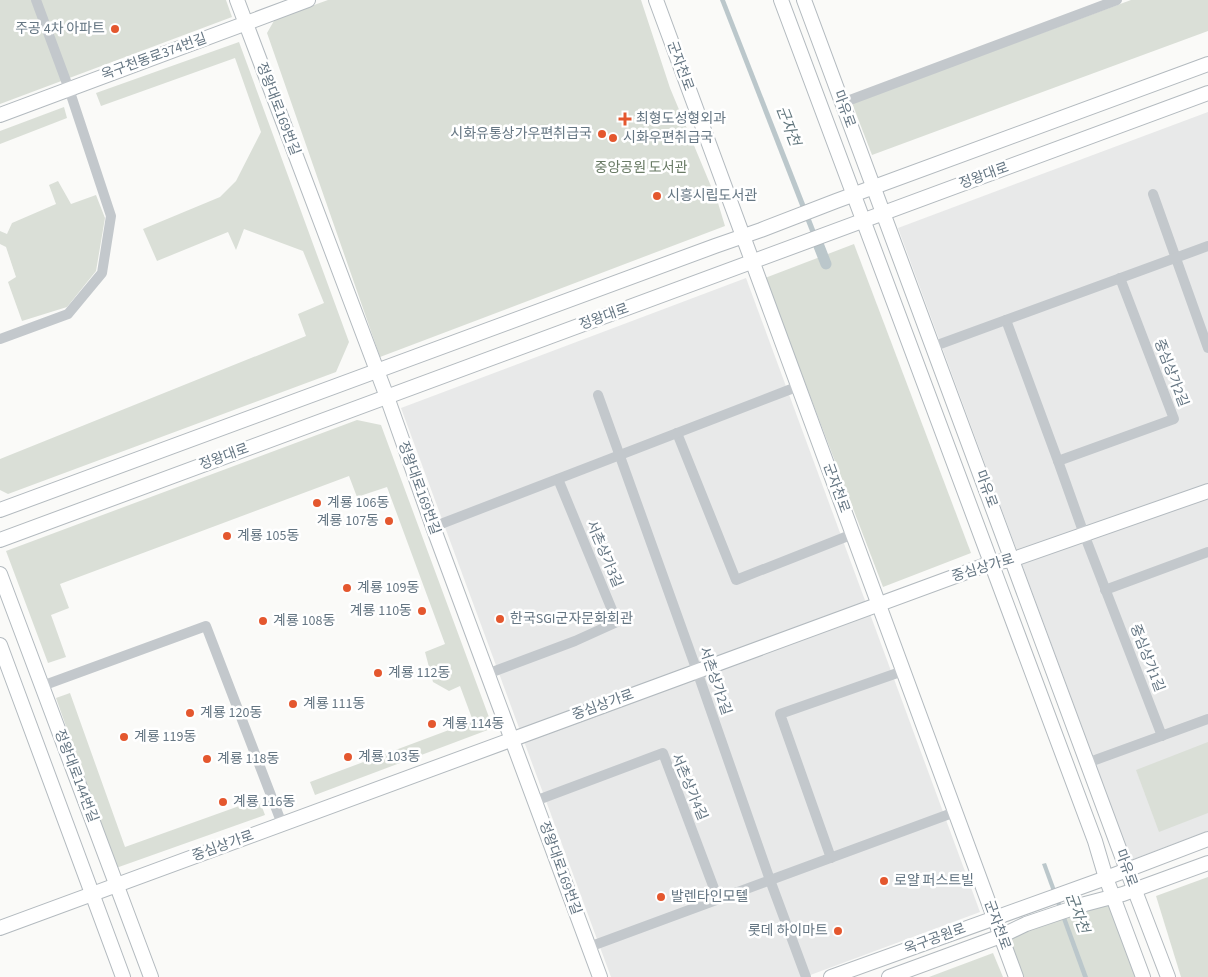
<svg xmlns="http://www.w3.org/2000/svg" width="1208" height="977" viewBox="0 0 1208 977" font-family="'Source Sans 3','Noto Sans KR',sans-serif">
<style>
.built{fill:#e8e9e9}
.green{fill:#dadfd7}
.water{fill:#bbc7cb}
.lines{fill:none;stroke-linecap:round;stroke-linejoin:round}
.canal{stroke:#bbc7cb;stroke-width:11}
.secondary-casing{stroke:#b3babf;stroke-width:16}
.street{stroke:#c3c8cc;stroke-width:10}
.secondary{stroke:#fff;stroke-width:14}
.poi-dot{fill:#e4572e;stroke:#fff;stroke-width:2}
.labels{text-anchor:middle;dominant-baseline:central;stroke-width:5;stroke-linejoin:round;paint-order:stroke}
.poi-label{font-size:14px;fill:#657683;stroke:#fff;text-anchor:start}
.street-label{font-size:14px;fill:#657683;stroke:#fff}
.park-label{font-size:14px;fill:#687a64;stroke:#fff}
.water-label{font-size:15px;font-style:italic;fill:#60757c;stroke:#fff}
</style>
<rect width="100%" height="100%" fill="#fafaf8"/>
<g class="built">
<path d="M1208 112V831L1131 860 898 228Z"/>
<path d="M746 278 980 912 805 977H611L401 408Z"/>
</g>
<g class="green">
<path d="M0 0H226L232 17 0 104Z"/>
<path d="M328 0H641L670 88 718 203 725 226 380 357 267 33 275 19Z"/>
<path d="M1131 0H1208V31L872 155 852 103Z"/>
<path d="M239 42 349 342 336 372 8 494 0 490V459L306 336 298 314 324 303 303 251 244 229 236 250 228 232 157 261 143 229 220 197 236 181 261 132 235 58 101 106 96 93Z"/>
<path d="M64 107 67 118 0 144V131Z"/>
<path d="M58 181 71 204 96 195 105 218 96 271 67 307 22 321 8 282 16 277 6 247 0 244V231L7 234 12 223 56 204 49 185Z"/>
<path d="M854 244 971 553 883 587 765 278Z"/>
<path d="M357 420 381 425 493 728 315 795 310 782 473 721 460 686 449 691 433 682 425 652 445 644 387 487 357 497 349 476 60 584 69 608 51 615 66 657 48 663 6 551Z"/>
<path d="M70 693 125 847 259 799 265 815 116 868 56 698Z"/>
<path d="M1208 742V813L1159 832 1136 770Z"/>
<path d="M1208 877V977H1181L1156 896Z"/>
<path d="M1114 897 1143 977H1016L1001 936Z"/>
<path d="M993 953 1003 977H929Z"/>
</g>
<g class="water">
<path d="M720 0H725L825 255 820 257Z"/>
<path d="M1046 863 1088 977H1083L1042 864Z"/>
</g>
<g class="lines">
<path class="canal" d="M817 241 826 264"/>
<defs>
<g id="secondary">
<path d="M237 0 387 397 433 527 600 977"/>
<path d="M656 0 1016 977"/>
<path d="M781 0 1095 841 1106 878 1143 977"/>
<path d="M804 0 1127 870 1168 977"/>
<path d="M0 115 308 0"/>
<path d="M0 510 715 246 761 230 836 201 1208 64"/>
<path d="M0 540 1208 93"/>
<path d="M0 574 151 977"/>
<path d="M0 645 123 977"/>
<path d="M0 928 991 563 1011 560 1208 491"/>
<path d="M831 977 1106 878 1208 839"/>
<path d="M889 977 1001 936 1026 924 1085 904 1123 894 1208 863"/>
</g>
</defs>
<use href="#secondary" class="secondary-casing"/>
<g class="street">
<path d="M842 103 1117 0"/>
<path d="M1153 194 1208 348"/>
<path d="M1006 320 1058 461 1084 534 1162 736"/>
<path d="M0 339 68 314 102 273 111 216 69 89 36 0"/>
<path d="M932 347 1208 246"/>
<path d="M598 395 697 671 770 880 806 977"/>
<path d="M677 433 736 580 853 534"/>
<path d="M1058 461 1174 419 1120 278"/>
<path d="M433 527 799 386"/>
<path d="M1105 590 1208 552"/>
<path d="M487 674 575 641 617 622 558 479"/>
<path d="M42 686 206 626 282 824"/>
<path d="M1087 763 1208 719"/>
<path d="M535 801 663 753 718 899"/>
<path d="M831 858 780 714 903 671"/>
<path d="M589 947 955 812"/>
</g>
<use href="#secondary" class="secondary"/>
</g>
<g class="poi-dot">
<circle cx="115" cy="29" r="5"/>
<path d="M622.5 111.5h5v5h5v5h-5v5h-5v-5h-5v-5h5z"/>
<circle cx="602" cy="134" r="5"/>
<circle cx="613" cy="138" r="5"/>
<circle cx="657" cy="196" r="5"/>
<circle cx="317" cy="503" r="5"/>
<circle cx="389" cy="521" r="5"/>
<circle cx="227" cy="536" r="5"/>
<circle cx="347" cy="588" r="5"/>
<circle cx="422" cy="611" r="5"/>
<circle cx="500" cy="619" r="5"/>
<circle cx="263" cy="621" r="5"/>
<circle cx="378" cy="673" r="5"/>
<circle cx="293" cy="704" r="5"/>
<circle cx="190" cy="713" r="5"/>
<circle cx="432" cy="724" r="5"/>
<circle cx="124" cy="737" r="5"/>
<circle cx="348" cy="757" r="5"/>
<circle cx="207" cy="759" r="5"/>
<circle cx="223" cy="802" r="5"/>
<circle cx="884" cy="881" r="5"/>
<circle cx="661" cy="897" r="5"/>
<circle cx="838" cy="931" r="5"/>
</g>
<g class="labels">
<g class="poi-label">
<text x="105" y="29" text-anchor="end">주공 4차 아파트</text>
<text x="636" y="119">최형도성형외과</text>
<text x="592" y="134" text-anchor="end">시화유통상가우편취급국</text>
<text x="623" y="138">시화우편취급국</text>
<text x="667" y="196">시흥시립도서관</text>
<text x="327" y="503">계룡 106동</text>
<text x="379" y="521" text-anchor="end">계룡 107동</text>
<text x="237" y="536">계룡 105동</text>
<text x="357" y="588">계룡 109동</text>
<text x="412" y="611" text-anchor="end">계룡 110동</text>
<text x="510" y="619">한국SGI군자문화회관</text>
<text x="273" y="621">계룡 108동</text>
<text x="388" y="673">계룡 112동</text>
<text x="303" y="704">계룡 111동</text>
<text x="200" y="713">계룡 120동</text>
<text x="442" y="724">계룡 114동</text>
<text x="134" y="737">계룡 119동</text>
<text x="358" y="757">계룡 103동</text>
<text x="217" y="759">계룡 118동</text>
<text x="233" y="802">계룡 116동</text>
<text x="894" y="881">로얄 퍼스트빌</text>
<text x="671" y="897">발렌타인모텔</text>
<text x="828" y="931" text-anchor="end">롯데 하이마트</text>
</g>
<g class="street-label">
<text transform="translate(154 57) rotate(-20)">옥구천동로374번길</text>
<text transform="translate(680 66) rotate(70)">군자천로</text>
<text transform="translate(278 109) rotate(69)">정왕대로169번길</text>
<text transform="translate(844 109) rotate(70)">마유로</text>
<text transform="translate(984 176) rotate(-20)">정왕대로</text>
<text transform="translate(604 317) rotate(-20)">정왕대로</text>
<text transform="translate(1171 373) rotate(69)">중심상가2길</text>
<text transform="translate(224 457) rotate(-20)">정왕대로</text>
<text transform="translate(419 488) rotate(70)">정왕대로169번길</text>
<text transform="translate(836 488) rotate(70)">군자천로</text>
<text transform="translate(986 489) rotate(70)">마유로</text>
<text transform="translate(604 554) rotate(67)">서촌상가3길</text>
<text transform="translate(983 568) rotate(-17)">중심상가로</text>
<text transform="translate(1147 658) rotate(69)">중심상가1길</text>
<text transform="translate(715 681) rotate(71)">서촌상가2길</text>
<text transform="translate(603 705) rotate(-20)">중심상가로</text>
<text transform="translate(76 776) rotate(69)">정왕대로144번길</text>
<text transform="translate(689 787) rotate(67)">서촌상가4길</text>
<text transform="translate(223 846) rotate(-20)">중심상가로</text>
<text transform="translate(560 868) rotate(70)">정왕대로169번길</text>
<text transform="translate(1126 868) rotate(70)">마유로</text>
<text transform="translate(997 925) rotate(70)">군자천로</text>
<text transform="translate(935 939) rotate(-20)">옥구공원로</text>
</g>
<g class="park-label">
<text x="641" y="168">중앙공원 도서관</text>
</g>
<g class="water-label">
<text transform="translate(788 126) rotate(69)">군자천</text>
<text transform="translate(1077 913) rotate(70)">군자천</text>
</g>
</g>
</svg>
